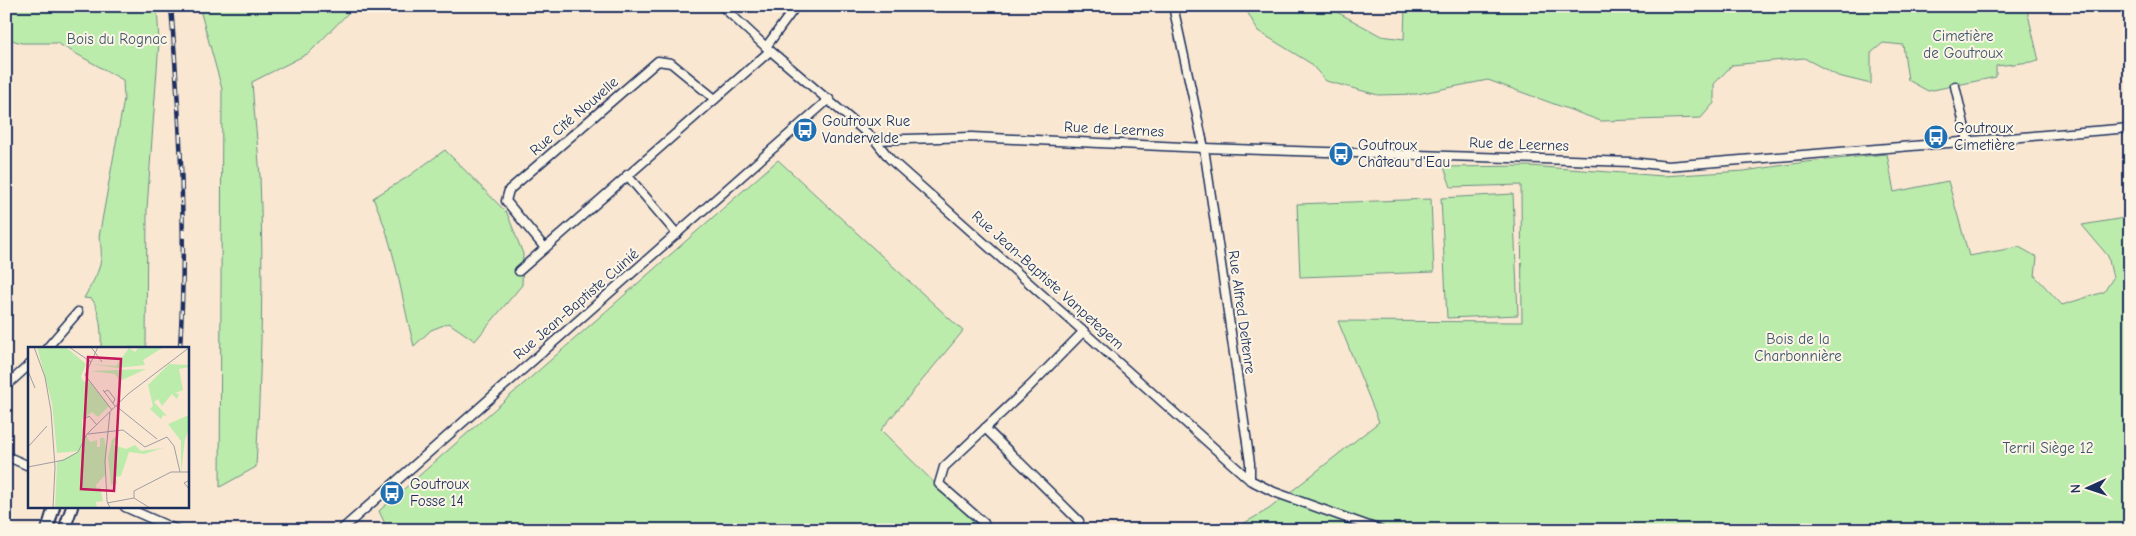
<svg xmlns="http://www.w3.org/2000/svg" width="2136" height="536" viewBox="0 0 2136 536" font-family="'Comic Neue',sans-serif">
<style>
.green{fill:#bcecab;stroke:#6c8e84}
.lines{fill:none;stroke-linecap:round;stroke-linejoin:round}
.minor-casing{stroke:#1b2f5e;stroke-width:11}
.secondary-casing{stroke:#1b2f5e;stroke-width:14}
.minor{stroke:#fcf5e5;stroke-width:8}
.secondary{stroke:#fcf5e5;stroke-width:10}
.rail-casing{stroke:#1b2f5e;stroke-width:4.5}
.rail{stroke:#fcf5e5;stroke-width:2.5;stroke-dasharray:8;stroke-linecap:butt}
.labels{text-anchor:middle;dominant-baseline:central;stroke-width:4;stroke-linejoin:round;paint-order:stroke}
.park-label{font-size:15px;fill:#3b556d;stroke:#fcf5e5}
.street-label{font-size:15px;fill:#1b2f5e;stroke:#fcf5e5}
.poi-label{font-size:15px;fill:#1b2f5e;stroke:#fcf5e5;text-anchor:start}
.inset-road{fill:none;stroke:#a09da3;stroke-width:1}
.view{fill:#c2185b;fill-opacity:0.15;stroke:#c2185b;stroke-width:2.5}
.inset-edge{fill:none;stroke:#1b2f5e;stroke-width:2.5}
</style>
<rect width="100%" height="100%" fill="#f9e7d1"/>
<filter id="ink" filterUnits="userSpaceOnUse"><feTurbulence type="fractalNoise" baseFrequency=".02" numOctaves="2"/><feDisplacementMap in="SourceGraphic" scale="10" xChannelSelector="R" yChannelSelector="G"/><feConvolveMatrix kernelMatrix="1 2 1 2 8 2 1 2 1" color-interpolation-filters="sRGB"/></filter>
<g filter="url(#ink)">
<g class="green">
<path d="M6 6H157L159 42 147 208 146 348H101C102 334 100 310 92 299L84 298C96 276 106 263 99 237L124 99 123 80 57 43H21L6 38Z"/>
<path d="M199 6H355L309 53 252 82C254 114 258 145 260 177 264 274 261 370 256 467L220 487 222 89Z"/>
<path d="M1244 6H1326L1381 36 1404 39 1405 6H2026L2039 61 1996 66V77L1928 91 1908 80 1903 45 1883 43 1871 53V84L1838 76 1804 58 1732 65 1714 84V103L1701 118 1601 121 1488 80 1417 94 1378 95 1326 81 1310 63 1258 31Z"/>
<path d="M445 150 507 213 523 254 522 285 475 341 449 323 431 330 414 346C401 297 395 244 373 198L406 178Z"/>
<path d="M1887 154 1894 192 1948 181 1969 256 2019 247 2037 257 2035 276 2062 305 2104 292 2113 278 2108 256 2082 225 2130 217V530H1232L1269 509 1379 422 1338 321 1522 322 1521 185 1451 187 1444 167 1529 166 1663 176 1744 171 1806 162Z"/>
<path d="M778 160 963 331 881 430 982 530H388L379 511Z"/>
<path d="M1513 194 1518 315 1447 318 1441 198Z"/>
<path d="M1431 199 1434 272 1300 277 1297 204Z"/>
</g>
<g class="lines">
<defs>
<g id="minor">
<path d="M722 6 766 47 875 140 890 159 1250 480 1274 492 1380 530"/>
<path d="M1173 6 1204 148 1250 463V480"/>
<path d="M766 47 796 6"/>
<path d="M1955 86 1968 141"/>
<path d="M875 140 971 137 1204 148 1631 162 1668 166 2130 128"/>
<path d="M627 175 677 234"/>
<path d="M545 248 506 201 509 190 658 61 671 63 715 99"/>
<path d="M519 271 770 51"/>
<path d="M47 348 78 312"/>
<path d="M6 386 29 365"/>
<path d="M985 428 1079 521"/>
<path d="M6 456 29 466"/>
<path d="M125 507 177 530"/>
<path d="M984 523 939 484 944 467 1030 386 1084 331"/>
<path d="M341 530 829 99"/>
</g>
<g id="secondary">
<path d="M47 530 54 507"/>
<path d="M64 530 72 507"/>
</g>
</defs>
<use href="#minor" class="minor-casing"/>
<use href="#secondary" class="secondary-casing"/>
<use href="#minor" class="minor"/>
<use href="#secondary" class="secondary"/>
<defs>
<path id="rail" d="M171 6C180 120 187 235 180 348"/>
</defs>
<use href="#rail" class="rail-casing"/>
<use href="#rail" class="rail"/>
</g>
</g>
<defs>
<symbol id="bus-disc" viewBox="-11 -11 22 22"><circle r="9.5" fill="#1f6fb2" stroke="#fcf5e5"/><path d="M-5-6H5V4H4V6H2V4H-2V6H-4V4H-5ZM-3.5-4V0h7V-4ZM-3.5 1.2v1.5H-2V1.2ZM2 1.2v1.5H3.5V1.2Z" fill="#fff"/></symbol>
</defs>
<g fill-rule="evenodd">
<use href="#bus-disc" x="791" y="116" width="28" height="28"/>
<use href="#bus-disc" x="1922" y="123" width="28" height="28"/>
<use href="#bus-disc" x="1327" y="140" width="28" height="28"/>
<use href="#bus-disc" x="378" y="479" width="28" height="28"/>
</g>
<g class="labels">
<g class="park-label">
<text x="1963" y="36">Cimetière<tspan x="1963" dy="17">de Goutroux</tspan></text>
<text x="117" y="39">Bois du Rognac</text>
<text x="1798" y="339">Bois de la<tspan x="1798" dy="17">Charbonnière</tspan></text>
<text x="2048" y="448">Terril Siège 12</text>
</g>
<g class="street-label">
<text transform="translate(574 116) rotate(-41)">Rue Cité Nouvelle</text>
<text transform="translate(1114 129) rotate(3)">Rue de Leernes</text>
<text transform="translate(1519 144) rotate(2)">Rue de Leernes</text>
<text transform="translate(1048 280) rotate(42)">Rue Jean-Baptiste Vanpetegem</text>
<text transform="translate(576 304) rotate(-41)">Rue Jean-Baptiste Cuinié</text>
<text transform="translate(1242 312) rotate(82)">Rue Alfred Deltenre</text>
</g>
<g class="poi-label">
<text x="822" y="121">Goutroux Rue<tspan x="822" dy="17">Vandervelde</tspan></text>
<text x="1954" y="128">Goutroux<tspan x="1954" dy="17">Cimetière</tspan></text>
<text x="1358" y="145">Goutroux<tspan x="1358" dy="17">Château d'Eau</tspan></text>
<text x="410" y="484">Goutroux<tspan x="410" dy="17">Fosse 14</tspan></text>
</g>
</g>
<g transform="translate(28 347)">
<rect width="161" height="161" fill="#f9e7d1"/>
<path d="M9 0H38L58 17 53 30 56 35 60 33 81 59 70 70 64 65 54 73 55 83 62 95 69 93V100H72V91H76L78 101 77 128 68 138 69 142 72 140 75 154 68 155 69 161H27L29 115 51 104 29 106 24 56ZM111 0H136L115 13 117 18 90 21 63 17 88 19 101 1 107 5ZM141 17 161 18V20L151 22 155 43 147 46 151 47 149 52 144 47 134 59 130 52 126 55 139 69 135 68 133 72 122 62 125 59 120 38ZM118 22 92 34 87 27 62 24ZM161 68V82L157 92 153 125V94L140 77ZM89 88 86 98 98 102 107 98 113 104 135 101 116 107 101 105 93 129 88 130 89 137 83 138 80 110 84 93Z" fill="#bcecab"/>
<path class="inset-road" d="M6 0 17 30 23 64 27 120 25 161M41 0 63 15M63 0 74 15M70 0 57 28 84 63M0 24 7 41M75 43 87 59M76 45 80 43 87 52 85 56M88 59 129 92M82 65 77 114 79 154 82 161M58 71 61 69 69 78M60 87 95 83 117 100 139 90 146 99 152 125M0 100 19 79M0 120 36 113 50 105 59 87 100 47 162 0M162 133 156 136 162 143M106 151V144L143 125H162M106 151 122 161M79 156 106 151"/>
<path class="view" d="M60 10 93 12 86 144 53 142Z"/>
<rect width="161" height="161" class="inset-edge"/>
</g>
<rect width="2136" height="536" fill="none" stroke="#fcf5e5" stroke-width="25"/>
<rect x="12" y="12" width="2111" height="511" fill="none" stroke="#1b2f5e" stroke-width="2" filter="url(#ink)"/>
<g transform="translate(2088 488) rotate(267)" stroke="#fcf5e5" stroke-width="4" paint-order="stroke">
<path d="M0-4L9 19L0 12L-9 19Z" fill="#1b2f5e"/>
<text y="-8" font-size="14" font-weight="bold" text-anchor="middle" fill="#1b2f5e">N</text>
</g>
</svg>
